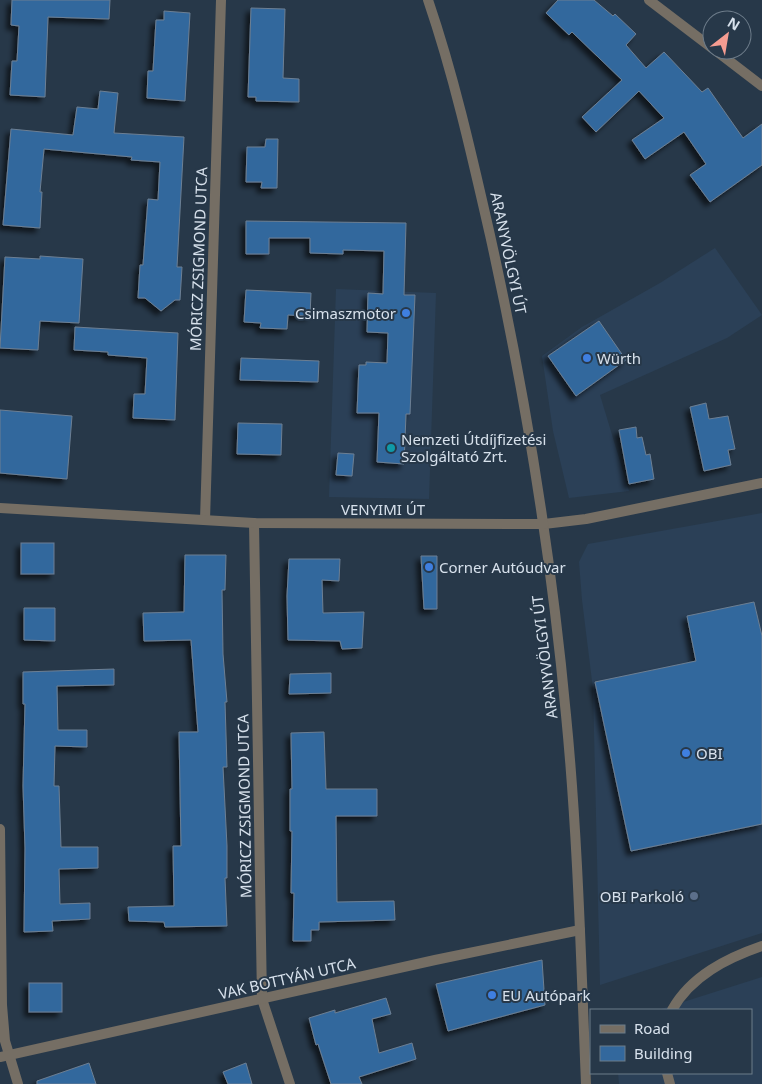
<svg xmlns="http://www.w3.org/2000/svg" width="762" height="1084" viewBox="0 0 762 1084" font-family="'Noto Sans',sans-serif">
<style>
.built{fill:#2b4057}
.building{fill:#33689d;stroke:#6c7f93;filter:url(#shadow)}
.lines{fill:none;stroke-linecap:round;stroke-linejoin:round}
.minor{stroke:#756e64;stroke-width:10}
.tertiary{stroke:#756e64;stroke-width:10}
.shop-dot{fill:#3f7fe0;stroke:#273849;stroke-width:2}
.culture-dot{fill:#0f9aa8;stroke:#273849;stroke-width:2}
.service-dot{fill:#5c6f8a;stroke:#273849;stroke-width:2}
.labels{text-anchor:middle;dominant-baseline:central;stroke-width:4;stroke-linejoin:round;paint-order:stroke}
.street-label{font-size:15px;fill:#d7e1ec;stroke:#273849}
.poi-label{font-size:15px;fill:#d7e1ec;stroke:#273849;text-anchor:start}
</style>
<defs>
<filter id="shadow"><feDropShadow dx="-4.5" dy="4.5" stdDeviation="2.5" flood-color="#0009"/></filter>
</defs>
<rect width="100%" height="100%" fill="#273849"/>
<g class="built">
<path d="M715 248 762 315 727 338 600 395 629 491 569 498 553 431 542 356 582 327 660 283Z"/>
<path d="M336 289 436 293 429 499 329 497Z"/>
<path d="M762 513V933L600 985 593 689 582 600 579 562 588 544Z"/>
<path d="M762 977V1084H619L618 1073H751V1010H658Z"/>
</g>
<g class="building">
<path d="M12 0H110L109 19 48 17 45 97 10 95 12 61H17L19 26 11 25Z"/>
<path d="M558 0H594L613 16 615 14 636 34 626 45 646 68 664 52 702 92 708 88 743 138 762 124V165L710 202 690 175 706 164 684 132 645 159 632 140 664 118 639 91 596 132 582 117 622 80 572 32 569 35 546 13Z"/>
<path d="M251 8 285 9 283 78 299 79V102L256 101V97H248Z"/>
<path d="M164 11 190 13 185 101 147 98 148 71H153L156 20H164Z"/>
<path d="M100 91 118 93 114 133 184 137 177 267H182L180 300H175L161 311 145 298H138L140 265H143L148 199 158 200 160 162 131 160 132 157 44 149 40 192H42L40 228 3 225 11 129 73 135 77 107 98 109Z"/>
<path d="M266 139H278L277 188H261L262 182H246L247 147H265Z"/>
<path d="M246 221 406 223 404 295H415L410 414H406L404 464 377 462 379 413H357L359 365H366V362L387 363 388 333 367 332 368 293 383 294 384 251 343 250V254L310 253V238H269V254H246Z"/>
<path d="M40 256 83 259 79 323 40 321 38 350 0 348 5 257 40 259Z"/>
<path d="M246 290 311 293 310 316 288 315 287 329 260 328 261 323 244 322Z"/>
<path d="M599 321 626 360 576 396 548 356Z"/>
<path d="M75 327 178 333 175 420 133 418 134 394H145L147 358 108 355V352L74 350Z"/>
<path d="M241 358 319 361 318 382 240 380Z"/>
<path d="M706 403 709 419 728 416 735 449 728 450 731 465 704 471 690 407Z"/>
<path d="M0 410 72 416 67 479 0 473Z"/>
<path d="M238 423 282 424 281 455 237 454Z"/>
<path d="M636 427 637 438 642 437 646 455 650 454 654 479 629 484 619 430Z"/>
<path d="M338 453 354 454 352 476 336 475Z"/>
<rect x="21" y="543" width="33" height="31"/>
<path d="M185 555H226L225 590H222L223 654 227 702H225L227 767H223L227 846V878H225L227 926 165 927 164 922 129 921 128 907 174 906 173 846H181L179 732H198L191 640 144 641 143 613 184 612Z"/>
<path d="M421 556H437V609H424Z"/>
<path d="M289 559H340L339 581 322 580 323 613 364 612 362 648 342 649 340 641 288 640 287 596Z"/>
<path d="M754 602 762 636V824L631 851 595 682 696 661 687 616Z"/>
<path d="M24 608H55V641L24 640Z"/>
<path d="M114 669V685L57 686 58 730H87V747L55 746 54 786H59L61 847H98V868L59 869 60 904 90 903V919L52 921 53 931 24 932 25 848 23 786 25 704H23V672Z"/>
<path d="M331 673V693L289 694 290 674Z"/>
<path d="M324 732 326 789H377V816H336L337 902 394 901 395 920 319 922V930H311V941H293L294 893H291L292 831H290V789H292L291 733Z"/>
<path d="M542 960 545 1005 448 1031 436 984Z"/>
<rect x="29" y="983" width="33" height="29"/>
<path d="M386 998 391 1014 372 1019 379 1053 412 1043 416 1059 359 1077 362 1084H331L318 1044 316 1045 309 1018 335 1010V1013Z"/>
<path d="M89 1063 96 1084H37V1081Z"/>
<path d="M246 1063 252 1084H228L223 1072Z"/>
</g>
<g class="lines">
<g class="minor">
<path d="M649 0 712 48"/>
<path d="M715 50 762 86"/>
<path d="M205 520 221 0"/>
<path d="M254 523 262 999 290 1084"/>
<path d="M544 524 586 519 762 483"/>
<path d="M0 829 2 1005 5 1041 18 1084"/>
<path d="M672 1010C691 976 727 958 762 946"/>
<path d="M0 1057 435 960 580 930"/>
<path d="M667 1073 670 1084"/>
</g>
<g class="tertiary">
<path d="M428 0C454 76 472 156 490 235 525 393 551 553 566 715 578 837 581 961 586 1084"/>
<path d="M0 508 254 523 544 524"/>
</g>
</g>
<g class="shop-dot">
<circle cx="406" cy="313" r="5"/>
<circle cx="587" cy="358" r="5"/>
<circle cx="429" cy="567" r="5"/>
<circle cx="686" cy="753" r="5"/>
<circle cx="492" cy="995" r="5"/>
</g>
<circle class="culture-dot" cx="391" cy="448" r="5"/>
<circle class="service-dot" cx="694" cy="896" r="5"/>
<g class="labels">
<g class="street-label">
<text transform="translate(509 253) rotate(78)">ARANYVÖLGYI ÚT</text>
<text transform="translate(198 259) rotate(-88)">MÓRICZ ZSIGMOND UTCA</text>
<text x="383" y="509">VENYIMI ÚT</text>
<text transform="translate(544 657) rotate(-97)">ARANYVÖLGYI ÚT</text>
<text transform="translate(244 806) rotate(-91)">MÓRICZ ZSIGMOND UTCA</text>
<text transform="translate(287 978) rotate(-13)">VAK BOTTYÁN UTCA</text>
</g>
<g class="poi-label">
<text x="396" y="313" text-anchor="end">Csimaszmotor</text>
<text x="597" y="358">Würth</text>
<text x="401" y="439">Nemzeti Útdíjfizetési<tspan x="401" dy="17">Szolgáltató Zrt.</tspan></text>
<text x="439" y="567">Corner Autóudvar</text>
<text x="696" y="753">OBI</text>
<text x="684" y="896" text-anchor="end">OBI Parkoló</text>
<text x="502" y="995">EU Autópark</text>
</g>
</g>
<rect x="590" y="1009" width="162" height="65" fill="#273849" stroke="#6d7c8a"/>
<rect x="600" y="1025" width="25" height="8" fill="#756e64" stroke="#6d7c8a"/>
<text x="634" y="1034" font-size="15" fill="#d7e1ec">Road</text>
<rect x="600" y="1046" width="25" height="15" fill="#33689d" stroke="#6d7c8a"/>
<text x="634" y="1059" font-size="15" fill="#d7e1ec">Building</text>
<g transform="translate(727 35) rotate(31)"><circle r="24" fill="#273849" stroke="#6d7c8a"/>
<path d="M0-4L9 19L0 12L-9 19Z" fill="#f59c91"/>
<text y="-8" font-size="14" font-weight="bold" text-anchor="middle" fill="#d7e1ec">N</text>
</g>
</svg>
